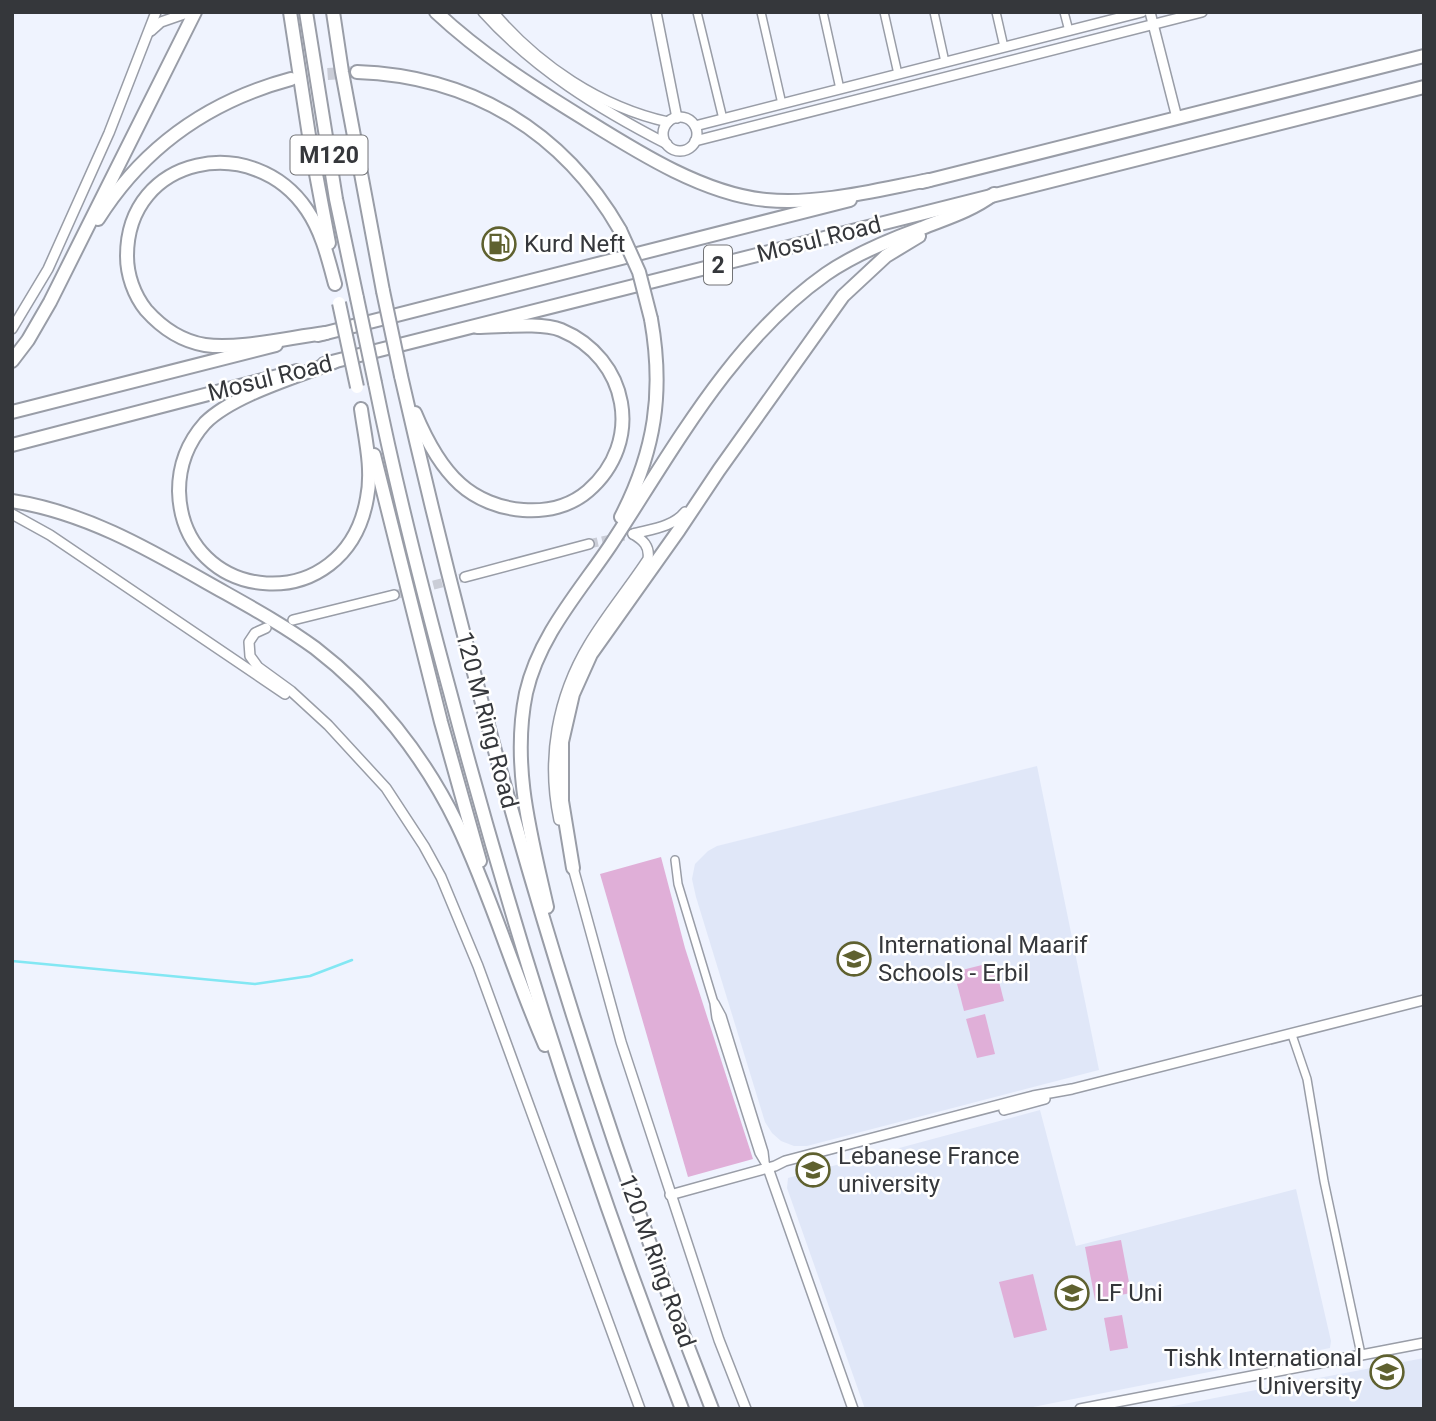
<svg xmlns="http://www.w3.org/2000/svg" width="1436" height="1421" viewBox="0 0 1436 1421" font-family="Roboto,sans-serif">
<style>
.built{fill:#e0e7f8}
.green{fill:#e0afd8}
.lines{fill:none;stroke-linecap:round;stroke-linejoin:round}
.stream{stroke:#82e7f3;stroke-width:2.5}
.tertiary-tunnel{stroke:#cacdd7;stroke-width:9;stroke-dasharray:9 4.5;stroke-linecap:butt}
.motorway-tunnel{stroke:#cacdd7;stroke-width:12;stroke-dasharray:12 6;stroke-linecap:butt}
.minor-casing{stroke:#999da7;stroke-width:10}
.tertiary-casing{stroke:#999da7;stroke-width:12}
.trunk-casing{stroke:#999da7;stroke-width:16}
.motorway-casing{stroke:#999da7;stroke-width:16}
.minor{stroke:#fff;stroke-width:7}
.tertiary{stroke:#fff;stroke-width:9}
.trunk{stroke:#fff;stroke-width:12}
.motorway{stroke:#fff;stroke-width:12}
.motorway-bridge-casing{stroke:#999da7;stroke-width:16;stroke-linecap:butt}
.motorway-bridge{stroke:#fff;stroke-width:12}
.labels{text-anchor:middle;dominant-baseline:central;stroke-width:5;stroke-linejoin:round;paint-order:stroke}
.shield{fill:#fff;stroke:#727376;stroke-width:2}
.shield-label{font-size:23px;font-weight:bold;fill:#35373b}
.street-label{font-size:24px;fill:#35373b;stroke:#fff}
.poi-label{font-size:24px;fill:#35373b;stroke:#fff;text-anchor:start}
</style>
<rect width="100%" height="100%" fill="#eff3fe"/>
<g class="built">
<path d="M1037 766 1099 1070 807 1146H794L781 1141 772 1133 765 1122 696 897 692 879 695 864 708 851 717 846Z"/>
<path d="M1040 1110 1076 1246 1296 1189 1331 1341 1330 1348 1023 1409H865L787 1188 788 1178Z"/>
<path d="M1424 1358V1409H1158L1261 1389Z"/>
</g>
<g class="green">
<path d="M661 857 685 948 753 1159 688 1177 600 874Z"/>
<path d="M994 962 1004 1001 964 1011 954 972Z"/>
<path d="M985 1014 995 1054 977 1058 966 1019Z"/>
<path d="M1121 1240 1131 1293 1095 1300 1085 1247Z"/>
<path d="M1033 1274 1047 1330 1014 1338 999 1282Z"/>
<path d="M1122 1315 1128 1348 1110 1351 1104 1318Z"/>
</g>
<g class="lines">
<path class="stream" d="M12 961 255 984 310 976 352 960"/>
<g class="tertiary-tunnel">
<path d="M589 544 633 534"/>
<path d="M394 595 465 577"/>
</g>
<path class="motorway-tunnel" d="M292 79 312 75 357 72"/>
<defs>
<g id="minor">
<path d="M697 12 723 119"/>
<path d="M761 12 782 104"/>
<path d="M823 12 840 89"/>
<path d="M884 12 898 74"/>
<path d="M934 12 945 62"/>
<path d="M996 12 1004 47"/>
<path d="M1064 12 1069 31"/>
<path d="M675 860 678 884 714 1003 716 1018 759 1153 768 1168"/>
<path d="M715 1003 722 1016 764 1152 765 1161"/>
<path d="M1292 1035 1307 1079 1324 1181 1361 1354"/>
</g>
<g id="tertiary">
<path d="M483 12C534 69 599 109 667 144"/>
<path d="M493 12C538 65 600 107 668 122"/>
<path d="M656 12 677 118"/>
<path d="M1150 12 1177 118"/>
<path d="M151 31 161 22 184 14"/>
<circle cx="680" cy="134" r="17"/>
<path d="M695 126 1142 12"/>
<path d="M695 141 1202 12"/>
<path d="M12 329 48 269 109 133 156 12"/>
<path d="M12 514 50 535 285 694"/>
<path d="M633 534C652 529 673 527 685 512"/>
<path d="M465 577 589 544"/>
<path d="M293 620 394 595"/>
<path d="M266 628 255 633 249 642 250 656 258 667 291 691 328 725 386 788 424 846 441 877 478 966 640 1409"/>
<path d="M559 820C546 759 557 697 589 644 607 614 629 588 648 559 650 546 643 540 633 534"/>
<path d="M572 864 621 1042 719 1340 746 1409"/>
<path d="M1004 1110 1045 1099"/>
<path d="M768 1168 853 1409"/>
<path d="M670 1195 775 1166 785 1161 1033 1096 1072 1089 1424 1000"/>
<path d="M1080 1409 1424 1343"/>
</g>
<g id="trunk">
<path d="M922 182 1424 56"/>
<path d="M318 335 850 200"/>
<path d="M324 364 1424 87"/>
<path d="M12 412 276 345"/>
<path d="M12 445 297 371"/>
</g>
<g id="motorway">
<path d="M290 12 310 142 329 243"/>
<path d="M306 12 336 199 357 298"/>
<path d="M333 12 342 72 383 291"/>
<path d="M436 12C481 54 531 86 583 118 636 151 703 194 766 200 820 205 876 190 929 180"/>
<path d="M357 72C471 76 563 131 620 230"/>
<path d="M98 219C144 146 209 101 291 79"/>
<path d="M326 333C291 337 239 350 205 345 181 341 162 328 146 310 134 295 127 275 127 256 127 155 254 131 307 210 322 232 328 258 335 284"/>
<path d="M12 361 28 340 50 302 195 12"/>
<path d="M334 362C296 377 233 395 205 423 188 442 179 465 179 491 182 606 346 620 367 498 373 469 365 438 361 409"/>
<path d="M401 376C481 727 580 1074 712 1409"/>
<path d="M375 383C396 487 422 589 450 692 514 935 591 1174 682 1409"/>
<path d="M415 413C425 437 440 466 460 484 493 514 553 521 588 491 645 442 628 358 561 330 541 322 500 327 477 327"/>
<path d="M374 455 441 722 480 861"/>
<path d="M12 501C83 512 145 547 206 582 243 603 281 623 315 648 375 694 424 756 457 824 491 895 513 972 545 1045"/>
<path d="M621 517C655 451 664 392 651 319"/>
<path d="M573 868 562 801V742L573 694 591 654 679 530 719 470 843 296 886 256 919 236"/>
<path d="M547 907C531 836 511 766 526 693 539 636 579 592 610 546 673 450 731 341 826 274 855 254 889 240 922 228 947 218 971 211 994 194"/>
</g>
</defs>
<use href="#minor" class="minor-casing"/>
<use href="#tertiary" class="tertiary-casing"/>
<use href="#trunk" class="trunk-casing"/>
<use href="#motorway" class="motorway-casing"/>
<use href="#minor" class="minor"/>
<use href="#tertiary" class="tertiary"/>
<use href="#trunk" class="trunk"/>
<use href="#motorway" class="motorway"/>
<defs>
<g id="motorway-bridge">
<path d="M620 230 639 272 651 319"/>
<path d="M383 291 401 376"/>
<path d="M357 298 375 383"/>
<path d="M339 303 357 387"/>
</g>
</defs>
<use href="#motorway-bridge" class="motorway-bridge-casing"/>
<use href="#motorway-bridge" class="motorway-bridge"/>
</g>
<defs>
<symbol id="fuel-ring" viewBox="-11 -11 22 22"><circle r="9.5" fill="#fff" stroke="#5f612f" stroke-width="1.5"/><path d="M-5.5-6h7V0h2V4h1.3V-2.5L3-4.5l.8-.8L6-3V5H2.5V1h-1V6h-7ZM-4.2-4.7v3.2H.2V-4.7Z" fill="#5f612f"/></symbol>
<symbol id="school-ring" viewBox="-11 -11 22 22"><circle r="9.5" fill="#fff" stroke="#5f612f" stroke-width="1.5"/><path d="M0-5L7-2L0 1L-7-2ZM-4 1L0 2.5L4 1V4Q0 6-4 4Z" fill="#5f612f"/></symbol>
<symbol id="university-ring" viewBox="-11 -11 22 22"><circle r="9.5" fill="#fff" stroke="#5f612f" stroke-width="1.5"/><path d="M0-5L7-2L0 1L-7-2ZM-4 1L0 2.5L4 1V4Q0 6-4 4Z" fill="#5f612f"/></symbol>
</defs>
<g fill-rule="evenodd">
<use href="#fuel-ring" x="480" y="225" width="38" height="38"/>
<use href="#school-ring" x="835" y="940" width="38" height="38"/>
<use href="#university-ring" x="794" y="1151" width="38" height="38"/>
<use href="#university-ring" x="1053" y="1274" width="38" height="38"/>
<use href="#university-ring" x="1368" y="1353" width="38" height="38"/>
</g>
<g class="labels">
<g class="shield">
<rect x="290.5" y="135.5" width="77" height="39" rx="5"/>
<rect x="704" y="245.5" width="28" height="39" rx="5"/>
</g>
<g class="shield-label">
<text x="329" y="155">M120</text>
<text x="718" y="265">2</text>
</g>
<g class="street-label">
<text transform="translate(819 239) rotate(-14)">Mosul Road</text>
<text transform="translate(270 378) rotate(-14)">Mosul Road</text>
<text transform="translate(487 720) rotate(75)">120 M Ring Road</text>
<text transform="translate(657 1261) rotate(70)">120 M Ring Road</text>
</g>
<g class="poi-label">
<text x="524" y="244">Kurd Neft</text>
<text x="878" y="945">International Maarif<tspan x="878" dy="28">Schools - Erbil</tspan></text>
<text x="838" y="1156">Lebanese France<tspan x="838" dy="28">university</tspan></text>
<text x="1096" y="1293">LF Uni</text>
<text x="1362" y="1358" text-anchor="end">Tishk International<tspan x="1362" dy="28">University</tspan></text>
</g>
</g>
<rect width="1436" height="1421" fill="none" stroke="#35373b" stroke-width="28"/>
</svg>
